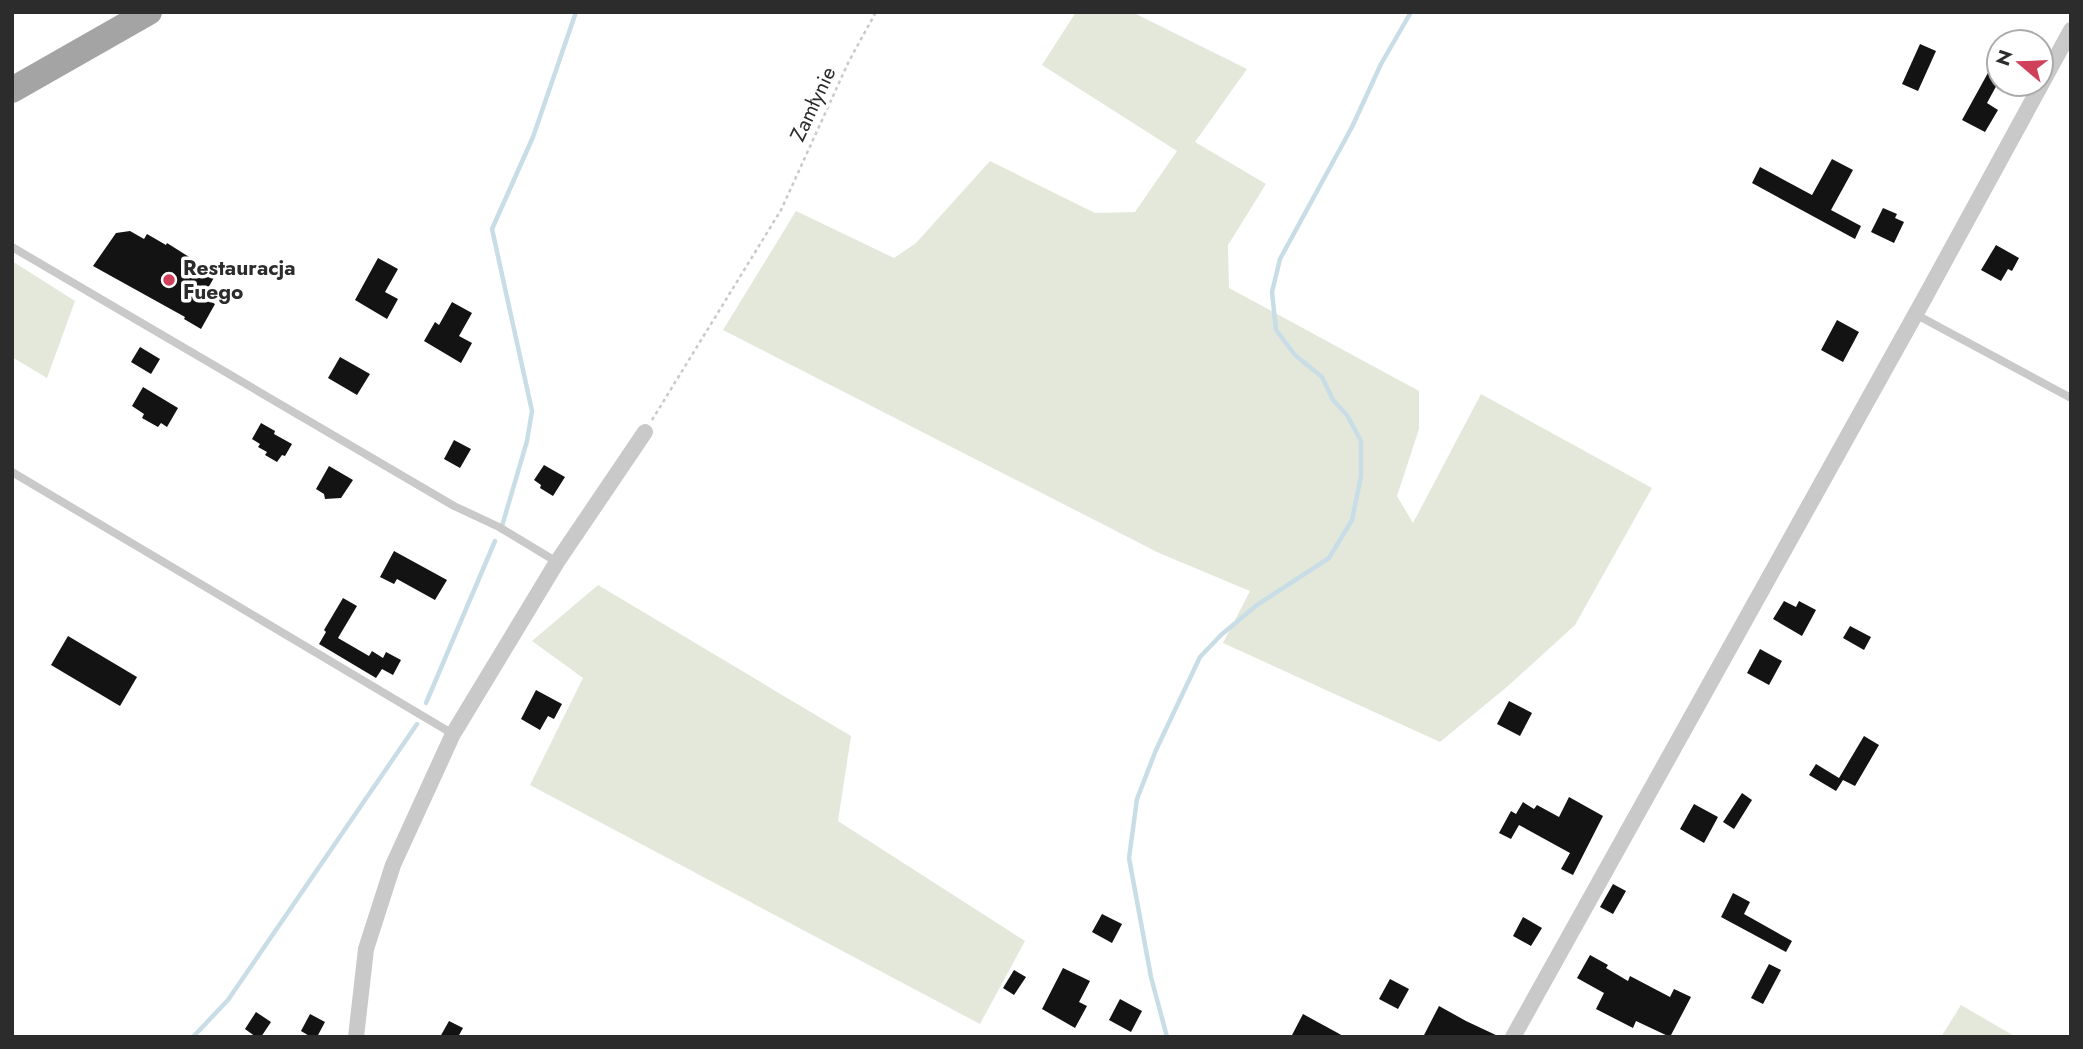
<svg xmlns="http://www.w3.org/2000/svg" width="2083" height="1049" viewBox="0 0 2083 1049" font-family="Jost,sans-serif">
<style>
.green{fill:#e3e8db}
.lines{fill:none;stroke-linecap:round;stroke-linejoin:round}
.stream{stroke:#c9dde6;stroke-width:4.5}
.building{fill:#131313}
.path{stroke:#c9c9c9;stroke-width:2.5;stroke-dasharray:3.5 3.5;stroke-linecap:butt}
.service{stroke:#c9c9c9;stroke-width:8}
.minor{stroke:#c9c9c9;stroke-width:16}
.primary{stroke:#a4a4a4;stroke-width:26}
.poi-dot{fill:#cf415a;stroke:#fff;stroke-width:2.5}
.labels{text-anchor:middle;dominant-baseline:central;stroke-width:7;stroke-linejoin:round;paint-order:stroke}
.street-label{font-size:21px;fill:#2c2c2c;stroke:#fff}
.poi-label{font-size:21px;font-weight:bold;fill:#2c2c2c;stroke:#fff;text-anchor:start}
</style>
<rect width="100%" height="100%" fill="#fff"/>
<g class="green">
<path d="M1076 12H1132L1247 69 1195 142 1266 184 1228 245 1229 288 1419 391V429L1397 496 1413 523 1481 394 1652 488 1575 625 1508 686 1440 742 1223 643 1250 591 1159 553 723 330 796 211 894 258 916 243 990 161 1095 213 1135 212 1177 151 1042 65Z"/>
<path d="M12 261 75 301 47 378 12 357Z"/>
<path d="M598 585 851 736 838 821 1025 941 980 1024 530 785 583 678 532 641Z"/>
<path d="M1961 1005 2016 1037H1941Z"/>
</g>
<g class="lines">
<g class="stream">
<path d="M502 526 527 441 532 411 492 229 533 137 576 12"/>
<path d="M426 703 495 541"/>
<path d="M193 1037 228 1000 417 724"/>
<path d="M1167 1037 1151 977 1129 858 1137 799 1156 750 1200 657 1221 635 1257 605 1329 558 1352 520 1361 476V441L1347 415 1333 400 1322 377 1295 355 1276 330 1272 292 1280 259 1352 127 1381 64 1411 12"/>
</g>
</g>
<g class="building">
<path d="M1920 44 1936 51 1918 91 1902 84Z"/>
<path d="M1989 71 1999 76V81L1987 103 1998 110 1985 132 1962 120Z"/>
<path d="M1832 159 1853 170 1831 210 1861 226 1855 239 1752 183 1760 167 1812 195Z"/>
<path d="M1883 208 1897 214 1895 218 1904 222 1894 243 1871 232Z"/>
<path d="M130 231 144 239 147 234 166 245 167 243 216 274 207 290 210 301 215 304 201 329 184 319 185 317 93 266 116 233Z"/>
<path d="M1996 245 2019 258 2012 271 2008 269 2001 281 1981 270Z"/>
<path d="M378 258 398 269 385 292 398 299 387 319 355 300Z"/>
<path d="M452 302 472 313 459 336 472 343 461 363 424 341 435 322 439 325Z"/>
<path d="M1837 320 1859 332 1843 362 1821 350Z"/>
<path d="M140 347 160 359 151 374 131 362Z"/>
<path d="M340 357 370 374 357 395 328 378Z"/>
<path d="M143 387 178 408 167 427 161 423 158 427 142 418 144 414 132 406Z"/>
<path d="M261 423 275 431 274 434 292 444 285 456 282 455 277 462 265 455 267 452 258 447 260 444 252 439Z"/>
<path d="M454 440 471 449 460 468 444 459Z"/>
<path d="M544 465 565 477 553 496 540 488 541 485 534 480Z"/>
<path d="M329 466 353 480 341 498 325 499 324 494 316 489Z"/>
<path d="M394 551 447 580 435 600 397 579 394 584 380 577Z"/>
<path d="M343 598 357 606 338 638 369 656 372 651 383 658 386 652 401 660 393 675 382 669 376 678 319 644 326 632 324 630Z"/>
<path d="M1784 601 1796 607 1799 601 1816 610 1802 636 1773 619Z"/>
<path d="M1850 626 1871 637 1864 650 1843 638Z"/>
<path d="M68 636 137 677 120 706 51 665Z"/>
<path d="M1760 649 1782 661 1769 685 1747 673Z"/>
<path d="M536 690 562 704 554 719 548 716 540 730 521 719Z"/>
<path d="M1509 701 1532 713 1520 736 1497 724Z"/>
<path d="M1864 736 1879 745 1855 786 1843 780 1836 791 1809 775 1816 764 1839 778Z"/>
<path d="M1742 793 1752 800 1734 829 1723 822Z"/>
<path d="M1569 797 1603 816 1573 875 1561 869 1570 853 1519 825 1511 839 1499 833 1511 811 1516 814 1523 802 1534 809 1537 805 1559 817Z"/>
<path d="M1694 804 1718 817 1704 843 1680 829Z"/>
<path d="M1613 884 1626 891 1613 914 1600 907Z"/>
<path d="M1733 893 1750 902 1744 914 1792 941 1786 952 1721 917Z"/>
<path d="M1102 914 1122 924 1112 943 1092 932Z"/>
<path d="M1523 917 1542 928 1531 946 1513 936Z"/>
<path d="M1590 955 1608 965 1606 968 1628 981 1630 976 1670 997 1674 989 1691 997 1670 1037 1636 1021 1633 1028 1596 1009 1604 993 1577 978Z"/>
<path d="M1769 964 1781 970 1763 1004 1751 998Z"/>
<path d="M1063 968 1090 981 1079 1002 1087 1006 1075 1028 1042 1009Z"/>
<path d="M1014 970 1026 977 1014 995 1003 988Z"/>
<path d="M1390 979 1409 989 1398 1009 1379 999Z"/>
<path d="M1120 999 1142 1011 1131 1032 1109 1020Z"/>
<path d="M1439 1006 1466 1021 1500 1037H1423Z"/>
<path d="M256 1012 271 1022 261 1037H256L245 1029Z"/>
<path d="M310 1014 325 1022 317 1037H311L301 1031Z"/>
<path d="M1303 1014 1345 1037H1291Z"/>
<path d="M449 1021 463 1028 458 1037H440Z"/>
</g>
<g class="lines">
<path class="path" d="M652 420 781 210 849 61 876 12"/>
<g class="service">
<path d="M12 247 454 506 499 527 557 562"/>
<path d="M1915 314 2071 398"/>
<path d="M12 472 453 734"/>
</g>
<g class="minor">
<path d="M356 1037 366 949 393 865 453 734 557 562 645 432"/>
<path d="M1513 1037 1924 299 2071 30"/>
</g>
<path class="primary" d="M12 90 149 12"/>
</g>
<circle class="poi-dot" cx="169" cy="280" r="7"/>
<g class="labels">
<g class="street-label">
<text transform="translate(813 104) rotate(-65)">Zamłynie</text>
</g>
<g class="poi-label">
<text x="183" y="268">Restauracja<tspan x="183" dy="24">Fuego</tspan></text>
</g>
</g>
<rect width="2083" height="1049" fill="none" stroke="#2c2c2c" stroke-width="28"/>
<g transform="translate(2020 63) rotate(289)"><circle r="33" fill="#ffffff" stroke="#ababab" stroke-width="2"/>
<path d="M0-5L12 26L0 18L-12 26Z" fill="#cf415a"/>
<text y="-10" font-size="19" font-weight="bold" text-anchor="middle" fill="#2c2c2c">N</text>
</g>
</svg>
